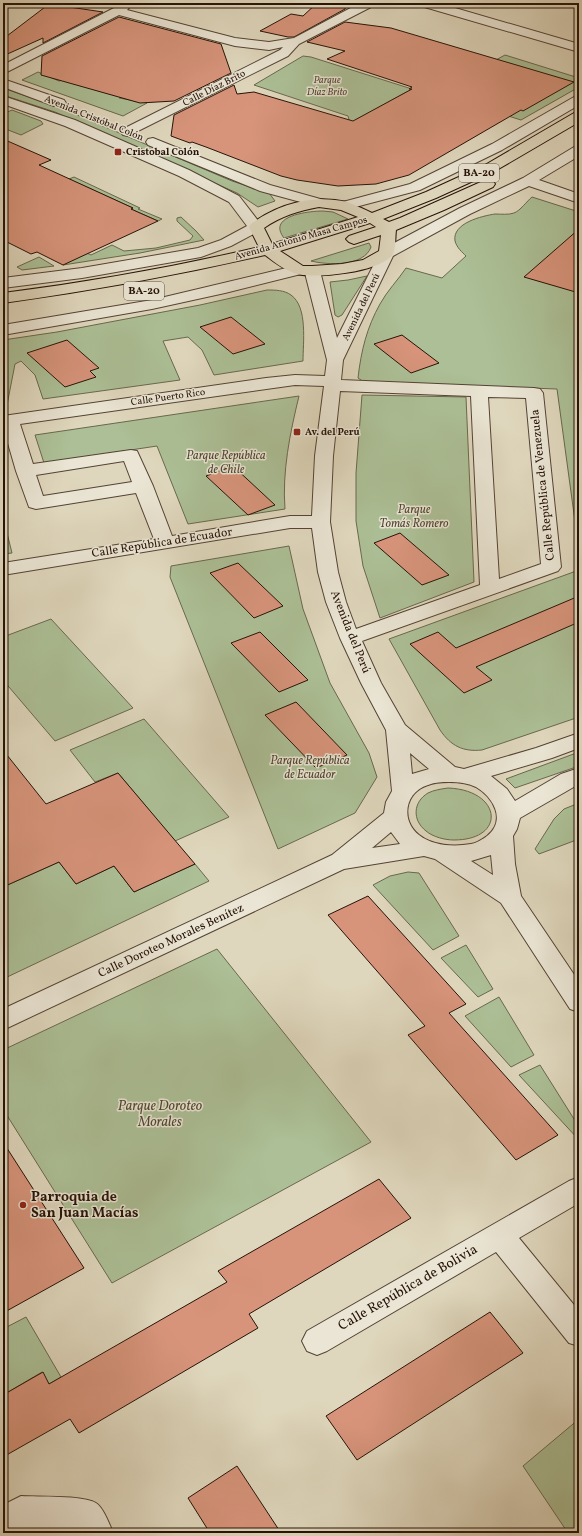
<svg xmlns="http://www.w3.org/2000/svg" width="582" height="1536" viewBox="0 0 582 1536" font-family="Vollkorn,serif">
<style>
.green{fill:#acbf96;stroke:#69684e}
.building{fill:#d7947b;stroke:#261207}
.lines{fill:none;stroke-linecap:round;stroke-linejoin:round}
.street-casing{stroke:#544334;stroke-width:2}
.highway-casing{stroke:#261207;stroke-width:2}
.street{fill:#eae5d4;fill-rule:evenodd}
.highway{fill:#dfd7bd;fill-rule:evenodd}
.poi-dot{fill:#8f2418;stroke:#eae5d4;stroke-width:1.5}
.labels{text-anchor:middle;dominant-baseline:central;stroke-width:3;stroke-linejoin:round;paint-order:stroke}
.far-park-label{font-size:10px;font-style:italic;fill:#4e4632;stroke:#eae5d4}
.far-street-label{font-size:10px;fill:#261207;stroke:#eae5d4}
.far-poi-label{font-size:10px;font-weight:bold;fill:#261207;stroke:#eae5d4;text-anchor:start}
.shield{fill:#eae5d4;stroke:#615144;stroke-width:1}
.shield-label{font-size:11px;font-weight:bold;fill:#261207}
.park-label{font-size:12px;font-style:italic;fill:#4e4632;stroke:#eae5d4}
.street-label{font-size:12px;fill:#261207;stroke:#eae5d4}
.near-park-label{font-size:14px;font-style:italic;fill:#4e4632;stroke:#eae5d4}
.near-poi-label{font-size:14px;font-weight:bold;fill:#261207;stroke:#eae5d4;text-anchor:start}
.near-street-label{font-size:14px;fill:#261207;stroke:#eae5d4}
</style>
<rect width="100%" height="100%" fill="#dfd7bd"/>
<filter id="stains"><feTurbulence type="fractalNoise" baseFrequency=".005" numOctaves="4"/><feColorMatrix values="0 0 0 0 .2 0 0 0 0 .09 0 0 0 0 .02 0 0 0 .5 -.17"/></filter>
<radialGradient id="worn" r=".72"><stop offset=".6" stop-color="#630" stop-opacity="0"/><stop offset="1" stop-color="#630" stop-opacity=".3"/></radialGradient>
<g class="green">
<path d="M505 55 579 78V87L521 120 435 93Z"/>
<path d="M303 56 311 57 412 89 350 123 348 116 254 85Z"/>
<path d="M38 72 59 81 63 80 121 96 119 98 147 103 123 116 22 80Z"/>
<path d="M6 89 63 109 232 181 269 193 275 201 258 207 237 193 55 112 3 95V91Z"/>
<path d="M12 110 41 121 43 124 21 135 3 128V114Z"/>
<path d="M74 177 140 208 138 209 162 219 158 221 131 209 133 208 69 179Z"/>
<path d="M532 197 579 212V551L557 389 364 382 358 378C361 351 367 327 380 304 387 291 398 280 406 268L442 278 466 256C462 252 457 248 455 241 452 223 482 216 495 214 500 214 509 215 514 213 520 211 527 201 532 197Z"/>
<path d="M323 211 333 212 348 219 284 238C266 215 311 211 323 211Z"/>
<path d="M181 217 196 231 204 240 140 253 63 265 87 253 91 255 112 245 124 251 156 248 190 240 193 236 177 221V218Z"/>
<path d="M369 243 371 247C364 267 327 265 311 261Z"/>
<path d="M39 257 54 266 22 270 17 267Z"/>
<path d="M367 276 342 315 338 317 335 315 330 282 348 280Z"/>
<path d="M267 290C275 290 284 290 291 295 308 307 303 343 303 361L214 375 202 350 188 337 163 341 180 380 43 399 35 375 21 361 15 364 7 405H3V340L57 332 200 305Z"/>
<path d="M362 395 466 397 474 582 380 618 363 566 356 521V473Z"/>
<path d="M299 396C290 433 282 472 285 509L188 524 157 446 44 463 35 435Z"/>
<path d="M3 533H7L12 553 3 554Z"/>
<path d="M289 546 303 609 330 683 369 753 377 777 355 813 278 849 170 577 171 566Z"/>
<path d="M579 570V717L482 750C463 752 451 746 440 730L389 639Z"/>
<path d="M51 619 133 708 55 741 3 680V637Z"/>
<path d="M144 719 229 817 175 841 118 773 95 782 70 750Z"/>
<path d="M579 752V766L515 788 506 779Z"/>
<path d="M448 788C502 790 507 840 454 840 445 840 433 837 426 831 412 820 413 802 428 793 434 790 441 789 448 788Z"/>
<path d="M579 803V839L539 854 535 849 554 819 564 809Z"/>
<path d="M59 862 76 884 114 866 134 892 195 864 209 881 3 979V887Z"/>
<path d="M408 872 419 873 459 936 433 950 373 885 390 876Z"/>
<path d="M466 945 493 989 478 997 441 958Z"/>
<path d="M217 949 371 1142 112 1283 3 1109V1050Z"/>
<path d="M499 997 534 1055 511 1067 465 1016Z"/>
<path d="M540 1065 579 1127V1140L519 1075Z"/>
<path d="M26 1317 61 1377 49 1384 42 1372 3 1395V1329Z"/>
<path d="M579 1419V1533H568L523 1466Z"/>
</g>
<g class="building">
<path d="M317 3H347L345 9 294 37H288L260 31 291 14 303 16Z"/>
<path d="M49 4 103 12 43 43V38L3 56V39Z"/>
<path d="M119 17 221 44 231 73 174 101 140 103 41 75 42 56Z"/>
<path d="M345 22 391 28 574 82 523 111 521 110 409 175 376 184 338 186 297 180 281 176 206 147 192 142 190 143 171 136 174 115 234 85 237 94 254 92 353 121 412 89H409L412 87 327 59 345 51 307 42Z"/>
<path d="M3 139 51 160 39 165 133 208 131 209 158 221 63 265 37 252 31 254 3 240Z"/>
<path d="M579 229V293L524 277Z"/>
<path d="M231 317 265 344 233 354 200 327Z"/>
<path d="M402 335 439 363 411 373 374 344Z"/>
<path d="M67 340 99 368 90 371 96 377 65 387 27 353Z"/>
<path d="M233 466 275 505 248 515 206 476Z"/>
<path d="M400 533 449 575 422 585 374 543Z"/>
<path d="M238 563 283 606 254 618 210 573Z"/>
<path d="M579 596V622L476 667 492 680 464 693 410 644 438 632 456 648Z"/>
<path d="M260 632 308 680 279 692 231 643Z"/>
<path d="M296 702 347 755 316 768 265 715Z"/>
<path d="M3 750 46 804 118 773 195 864 134 892 114 866 76 884 59 862 3 887Z"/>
<path d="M368 896 466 1004 449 1013 558 1135 516 1160 408 1035 425 1026 328 915Z"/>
<path d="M3 1142 84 1268 3 1313Z"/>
<path d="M379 1179 411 1218 249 1314 258 1328 79 1433 70 1419 3 1457V1395L43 1372 49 1384 227 1282 218 1271Z"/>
<path d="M490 1312 523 1353 357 1460 326 1416Z"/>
<path d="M237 1466 281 1533H210L188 1498Z"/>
</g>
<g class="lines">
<defs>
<g id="street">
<path d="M120 3H133L127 10 235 38 269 42 294 38 360 3H375L373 6 299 44 288 56 128 136 123 135 121 132 123 129 280 50 283 47 269 50 235 46 119 15 3 74V65L114 8Z"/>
<path d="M419 3H438L579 44V52L421 6Z"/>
<path d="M3 79 64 100 66 103 64 106H54L3 87Z"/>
<path d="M3 96 75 120 189 170 239 196 263 227 261 230 231 246 201 257 82 278 3 288V278L82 268 198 248 221 240 247 226 229 202 179 176 65 126 3 104Z"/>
<path d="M579 96V105L502 150 420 190 344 210 339 209 337 206 339 203 410 184 492 144 574 97Z"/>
<path d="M153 138 270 185 324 200 326 203 324 206 319 207 260 191 148 145 146 142 148 139Z"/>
<path d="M579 146V156L539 180 579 194V203L529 186 470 214 393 256 343 360 341 380 534 388 540 389 543 393 561 567 558 571 362 641 381 683 405 725 455 767 464 769 536 748 579 733V748L552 758 491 776 507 789 515 801 561 774 579 768V784L520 818 517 829 513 836 515 864 521 896 579 982V1012L570 1009 501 903 435 859 424 856 344 869 3 1030V1009L332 855 384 813 386 802 392 791 386 730 361 683 340 638 326 602 318 572 312 528H290L3 575V563L154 539 136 493 36 509 29 507 16 471 3 426V416L266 378 295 375 325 376 327 360 305 273 225 293 152 309 3 335V325L152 300 299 265 306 269 312 266 317 268 320 271 337 338 381 250 460 208 523 178 574 147ZM295 385 324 386 315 456 312 516H290L172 536 153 486 137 451 131 450 33 464 20 424ZM340 391 471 396 480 585 356 629 346 602 338 572 330 522 333 456ZM488 397 526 398 541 564 499 579ZM124 461 132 482 43 496 36 475ZM410 753 429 769 412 774ZM449 782C458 782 468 783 476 787 493 797 507 820 487 836 483 839 477 843 471 844 454 847 433 846 419 835 400 820 405 792 428 785 435 782 442 782 449 782ZM391 832 400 844 372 848ZM491 855 493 875 471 861Z"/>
<path d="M579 1177V1203L519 1238 579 1311V1346L569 1343 496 1252 327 1351 317 1355 307 1351 302 1341 307 1331 569 1181Z"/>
<path d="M21 1496C38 1497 83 1495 96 1503 103 1507 110 1525 113 1533H79L77 1530 25 1528 16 1533H3V1505Z"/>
</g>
<path id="highway" d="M579 112V122L495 171 436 198 383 219 389 222 400 218 483 181 488 180 493 181 495 184 493 187 444 210 396 230C395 237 396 248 393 254 383 272 311 280 294 273 283 269 274 262 265 255 179 275 91 291 3 303V293C89 282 175 267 259 247L249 227 251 224C278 204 313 194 347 202 355 205 364 209 372 213L426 192 485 165 574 113ZM319 207 341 210 358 217 272 244 264 228C281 216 298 211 319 207ZM370 223 376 227 349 236 346 239 349 242 354 244 381 235 379 251 363 260 342 264 312 266H303L280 251Z"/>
</defs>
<use href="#street" class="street-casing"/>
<use href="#highway" class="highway-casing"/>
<use href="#street" class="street"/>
<use href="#highway" class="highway"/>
</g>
<g class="poi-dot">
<rect x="114" y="148" width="8" height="8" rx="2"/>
<rect x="293" y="428" width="8" height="8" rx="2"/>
<circle cx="23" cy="1205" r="4"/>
</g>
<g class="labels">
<g class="far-park-label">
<text x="327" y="80">Parque<tspan x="327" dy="12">Díaz Brito</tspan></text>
</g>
<g class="far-street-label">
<text transform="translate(214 88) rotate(-27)">Calle Díaz Brito</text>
<text transform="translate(94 118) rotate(22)">Avenida Cristóbal Colón</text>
<text transform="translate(301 238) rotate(-16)">Avenida Antonio Masa Campos</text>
<text transform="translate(361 307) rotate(-64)">Avenida del Perú</text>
<text transform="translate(168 397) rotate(-8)">Calle Puerto Rico</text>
</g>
<g class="far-poi-label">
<text x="126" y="152">Cristobal Colón</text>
<text x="305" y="432">Av. del Perú</text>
</g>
<g class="shield">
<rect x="459" y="164" width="40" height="18" rx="3"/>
<rect x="124" y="282" width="40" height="18" rx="3"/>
</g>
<g class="shield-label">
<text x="479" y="173">BA-20</text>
<text x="144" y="291">BA-20</text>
</g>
<g class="park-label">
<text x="226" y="456">Parque República<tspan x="226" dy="14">de Chile</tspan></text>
<text x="414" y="510">Parque<tspan x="414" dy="14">Tomás Romero</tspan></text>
<text x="310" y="761">Parque República<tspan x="310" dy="14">de Ecuador</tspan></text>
</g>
<g class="street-label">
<text transform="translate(543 485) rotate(-96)">Calle República de Venezuela</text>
<text transform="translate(162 543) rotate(-9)">Calle República de Ecuador</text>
<text transform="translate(350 632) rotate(68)">Avenida del Perú</text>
<text transform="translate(171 941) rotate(-25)">Calle Doroteo Morales Benítez</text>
</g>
<g class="near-park-label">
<text x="160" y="1106">Parque Doroteo<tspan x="160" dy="16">Morales</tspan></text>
</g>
<g class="near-poi-label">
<text x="31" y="1197">Parroquia de<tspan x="31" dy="16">San Juan Macías</tspan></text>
</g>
<g class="near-street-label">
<text transform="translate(408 1288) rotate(-30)">Calle República de Bolivia</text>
</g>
</g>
<rect width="582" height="1536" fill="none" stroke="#dfd7bd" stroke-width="16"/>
<rect x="4" y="4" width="574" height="1528" fill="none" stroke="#261207" stroke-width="2"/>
<rect x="8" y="8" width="566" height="1520" fill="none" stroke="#261207"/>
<rect width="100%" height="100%" filter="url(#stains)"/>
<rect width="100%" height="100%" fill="url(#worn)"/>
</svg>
